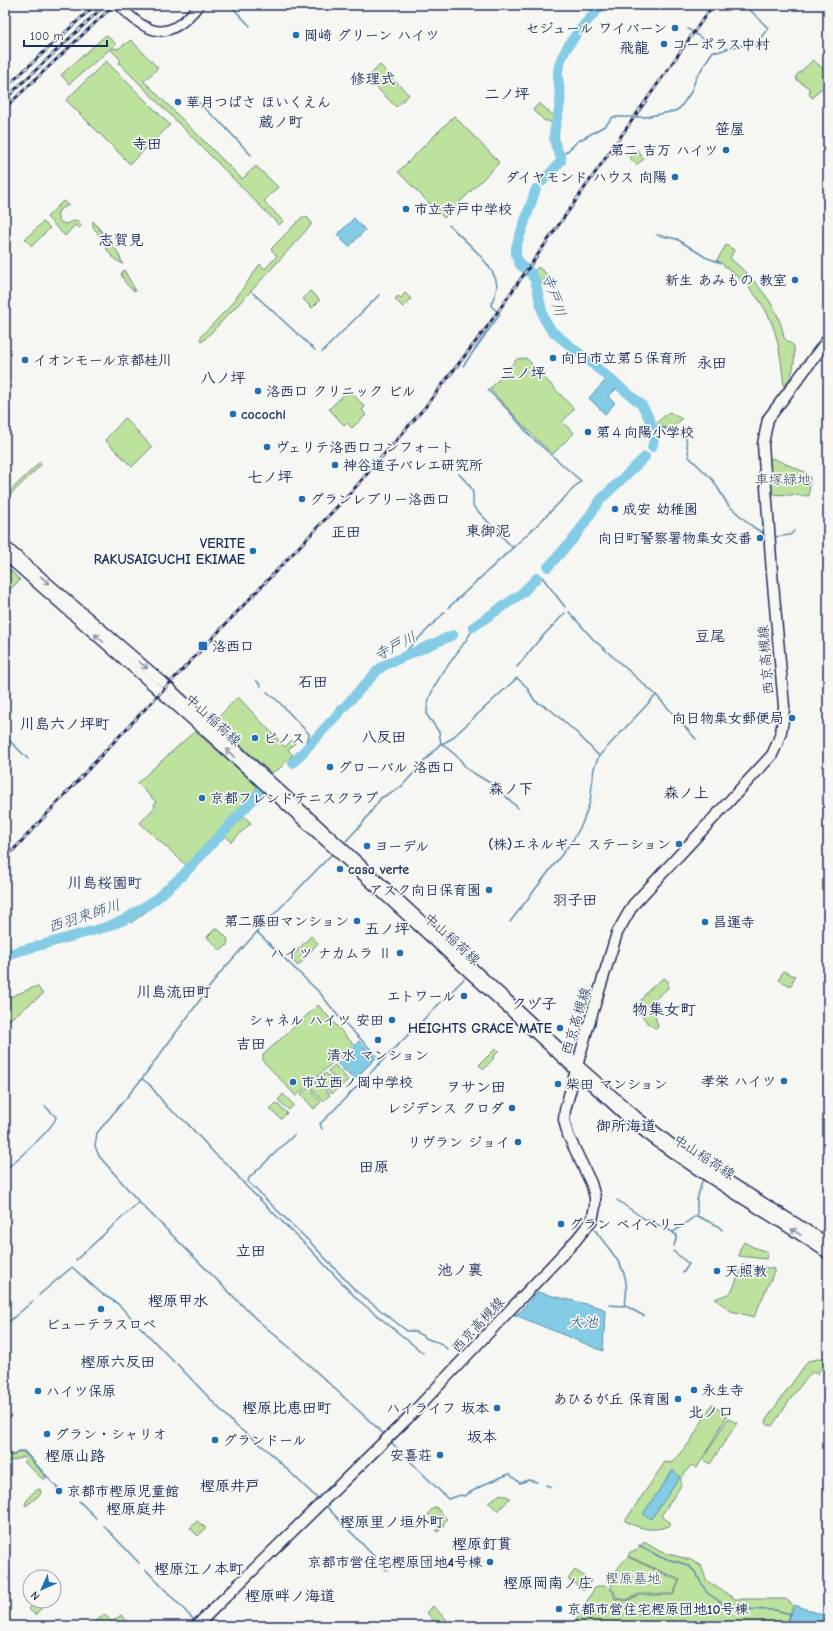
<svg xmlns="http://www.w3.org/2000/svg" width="833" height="1631" viewBox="0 0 833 1631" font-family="'Comic Neue','Klee One',sans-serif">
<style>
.green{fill:#bce29d;stroke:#6c887e}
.water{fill:#84cbe5;stroke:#5a8daf}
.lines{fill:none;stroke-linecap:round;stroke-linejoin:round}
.stream{stroke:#5a8daf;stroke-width:1.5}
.river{stroke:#84cbe5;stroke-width:10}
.secondary-casing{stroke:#1b2f5e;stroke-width:12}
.primary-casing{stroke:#1b2f5e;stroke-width:13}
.secondary{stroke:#f6f6f2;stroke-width:9}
.primary{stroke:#f6f6f2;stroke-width:10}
.rail-casing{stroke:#1b2f5e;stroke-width:3}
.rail{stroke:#f6f6f2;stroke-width:1.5;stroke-dasharray:4.5;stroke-linecap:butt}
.oneway{stroke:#8892a8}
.poi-dot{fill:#1f6fb2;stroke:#f6f6f2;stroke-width:1.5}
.labels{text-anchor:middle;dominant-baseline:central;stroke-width:3.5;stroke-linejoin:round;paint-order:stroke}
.poi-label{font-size:14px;font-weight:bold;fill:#1b2f5e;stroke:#f6f6f2;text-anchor:start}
.park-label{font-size:14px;fill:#3b536b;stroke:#f6f6f2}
.street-label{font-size:14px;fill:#1b2f5e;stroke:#f6f6f2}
.neighbourhood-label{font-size:15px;font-weight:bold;fill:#1b2f5e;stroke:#f6f6f2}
.water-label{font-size:15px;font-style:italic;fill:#355680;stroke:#f6f6f2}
.quarter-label{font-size:16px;font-weight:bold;fill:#1b2f5e;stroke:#f6f6f2}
</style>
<rect width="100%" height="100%" fill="#f6f6f2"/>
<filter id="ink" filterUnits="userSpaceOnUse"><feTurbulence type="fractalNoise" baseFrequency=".025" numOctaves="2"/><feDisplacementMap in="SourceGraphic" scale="8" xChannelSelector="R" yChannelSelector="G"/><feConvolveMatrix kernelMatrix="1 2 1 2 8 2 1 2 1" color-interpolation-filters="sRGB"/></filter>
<g filter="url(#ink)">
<g class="green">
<path d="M106 35 116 44 69 84 61 75Z"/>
<path d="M131 40 158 68 144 81 242 179 256 166 278 187 264 201 283 221 279 225 119 63 121 60 111 50 114 48 118 49Z"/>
<path d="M813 60 828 73 827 85 817 92 813 98 810 96 809 88 797 80 796 76Z"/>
<path d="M106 61 170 125 130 164 66 100Z"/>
<path d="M380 65 409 95 396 107 369 80 368 77Z"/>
<path d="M539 103 555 117 552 124 549 121H545L533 110Z"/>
<path d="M454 116 498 161V164L444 218 398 172Z"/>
<path d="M637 150 644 159 636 165 629 157Z"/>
<path d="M63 201 69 205 59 210C56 217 58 222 65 224L77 220 82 225 79 228 75 225 65 236 47 217Z"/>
<path d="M302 217H307L311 222V225L254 288 202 342 200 340 202 335 231 305 260 264 265 269 277 256 271 249Z"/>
<path d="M93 221 117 251 123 264C106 257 104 239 93 227Z"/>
<path d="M43 222 50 228 32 246 25 239Z"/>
<path d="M726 245 734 250 730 258C754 279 780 306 784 338L794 346C795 364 794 373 784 387 778 324 770 300 717 260Z"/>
<path d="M538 267 548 275 539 287 533 273Z"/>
<path d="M124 270 136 291C127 288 125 282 121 274Z"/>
<path d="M310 291 320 300 312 308 303 299Z"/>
<path d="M405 293 411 299 403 307 395 299 398 296 401 298Z"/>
<path d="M526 358 574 409 562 422 574 433 553 454 536 439 490 389 517 359Z"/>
<path d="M349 390 365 407 362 410 366 415 352 428 347 423 344 425 329 409Z"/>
<path d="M669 412 682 419 673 428 656 427 654 425Z"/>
<path d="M125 418 152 447 132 467 105 440Z"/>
<path d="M772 458 807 473 810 477 809 496 769 494 766 464Z"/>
<path d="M40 462 42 464 5 500V496Z"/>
<path d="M7 567 20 580 5 594V569Z"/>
<path d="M238 697 285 747 292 740 295 743 288 750 293 755 279 769 271 773 215 721Z"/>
<path d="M195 731 257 785 254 795 188 867 140 823 155 807 154 805 156 802 137 783Z"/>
<path d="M243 815 251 823 231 842 224 834Z"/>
<path d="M160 898V901L131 923 129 920Z"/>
<path d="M215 929 219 930 228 939 227 945 221 951 207 937Z"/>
<path d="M311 936 318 943 298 966 290 958Z"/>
<path d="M783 971 795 976 791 986 779 980Z"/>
<path d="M664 978 668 981V988L652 1002 658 1027 655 1028C626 1009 643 993 664 978Z"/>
<path d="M37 986 43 994 5 1023V999Z"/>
<path d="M318 1005 353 1044 296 1096 263 1061V1055Z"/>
<path d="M495 1049 499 1051 493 1057 494 1058 484 1069 479 1065Z"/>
<path d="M335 1065 348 1080 341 1086 328 1071Z"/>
<path d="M326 1073 339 1087 332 1094 319 1079Z"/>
<path d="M317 1080 330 1095 323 1101 310 1087Z"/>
<path d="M308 1088 321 1102 314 1109 301 1094Z"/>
<path d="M283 1094 294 1105 289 1110 278 1100Z"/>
<path d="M276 1103 287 1113 281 1119 270 1109Z"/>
<path d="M744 1242 753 1247 768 1252 766 1259 739 1256 740 1249Z"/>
<path d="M743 1264 774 1269V1272L754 1317 731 1311 715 1299 728 1294 733 1289Z"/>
<path d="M828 1357V1365H824L817 1374 812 1372 796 1391 772 1426 766 1424 765 1421 808 1361Z"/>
<path d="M712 1404 726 1415V1418L697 1468 691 1465 680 1480 682 1484 661 1516 671 1523 669 1526C653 1532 640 1529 625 1521L665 1462 671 1463 690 1442Z"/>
<path d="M728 1419 737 1423 710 1464 703 1459Z"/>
<path d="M19 1452H23L46 1477 44 1480 25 1463 24 1457 8 1462 5 1457 7 1454 13 1456Z"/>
<path d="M40 1489 41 1494 26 1506 25 1504C28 1498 33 1490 40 1489Z"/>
<path d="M501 1494 510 1498 498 1511 488 1502Z"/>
<path d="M434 1507H436L447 1519 443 1524 444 1525 438 1532 436 1531 441 1525 428 1514Z"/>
<path d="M197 1521 206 1528 198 1536 190 1528Z"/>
<path d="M644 1542 661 1552 691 1560 701 1566 707 1581 735 1599H786L793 1605 786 1626H573L594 1589 598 1586H607L611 1590C610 1577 619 1565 628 1557L679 1581 673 1594H639L626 1600 616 1598 614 1591 612 1590 615 1599 626 1601 640 1595H673L680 1580 628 1556 630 1552 636 1551Z"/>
<path d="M575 1570 591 1581 584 1590 568 1579Z"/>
<path d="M36 1601H48L35 1615 29 1609Z"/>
<path d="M433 1606 449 1622 444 1626H439L427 1613Z"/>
<path d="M104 1614 112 1622 121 1615 131 1624 129 1626H91Z"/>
</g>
<g class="water">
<path d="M354 218 365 230 349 247 337 235Z"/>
<path d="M606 380 616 389 608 397 615 403 605 414 589 398Z"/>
<path d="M359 1041 376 1058 354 1080 337 1063Z"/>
<path d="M537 1292 602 1308 605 1311 603 1351 515 1315 521 1311Z"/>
<path d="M673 1470 680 1477 651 1519 643 1514Z"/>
<path d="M795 1605 828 1617V1626H786Z"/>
</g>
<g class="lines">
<g class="stream">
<path d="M230 5 250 26"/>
<path d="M688 29 713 46"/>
<path d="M191 96 224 126 251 155"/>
<path d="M561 157 577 142 606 125 613 117H645L675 111 680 108 691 92 696 78 713 51 718 52 732 47 756 44 768 28 745 5"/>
<path d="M449 225C463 239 495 265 497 285 497 292 492 300 491 306L500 314 463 366"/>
<path d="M657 235 677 239 705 257 721 263"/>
<path d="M253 293 315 350"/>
<path d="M322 352 379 295"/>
<path d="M652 427 680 431 686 439 689 457 713 480 728 505 753 527 763 533"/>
<path d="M459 474C472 488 474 487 473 506L513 548"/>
<path d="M774 537 790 535 794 531"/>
<path d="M542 577 565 607"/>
<path d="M448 608 535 527 581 481 531 437 509 411 488 390"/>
<path d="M224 639 226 642"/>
<path d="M398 659 445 612"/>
<path d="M517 667 539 640 565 613"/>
<path d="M256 680 261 686"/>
<path d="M267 692 278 701 309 734V737L306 741"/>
<path d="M656 695 696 739"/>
<path d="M5 736 28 759"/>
<path d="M441 743 442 744 451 739 517 678 526 686 535 701 551 710 578 734 599 756"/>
<path d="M442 744 458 757 467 769 495 786 518 808"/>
<path d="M346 841 362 824 381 798 401 787 441 743 439 732 427 715C425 684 462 653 475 625"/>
<path d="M331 855 257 932 220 973 141 1080 97 1133 95 1146 99 1156 139 1202 256 1319 295 1352 385 1435"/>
<path d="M510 922 573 840 582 824 590 802 594 768 599 756 656 695 593 639 569 612"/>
<path d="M257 932 320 993 338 1016 377 1056"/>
<path d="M382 1061 464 979"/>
<path d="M142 1079 149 1084 167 1107 186 1122 215 1154 230 1167 246 1186 306 1245 357 1299 423 1353"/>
<path d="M322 1129 320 1124 322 1122 382 1061"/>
<path d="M294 1135 249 1178 248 1182 311 1243 356 1291 407 1331C416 1330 420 1335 428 1339 437 1343 439 1340 447 1349"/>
<path d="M5 1170C15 1161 55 1128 56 1117L45 1106"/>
<path d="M617 1200 643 1218 673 1232C679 1229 693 1216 697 1216L718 1226 722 1230"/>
<path d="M697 1215V1200L702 1181"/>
<path d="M595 1230C613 1256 632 1268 625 1304L623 1306 609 1305"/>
<path d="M673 1233 677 1235 674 1246"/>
<path d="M673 1251 689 1264 683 1273"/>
<path d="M76 1260 139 1202"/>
<path d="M72 1267 102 1294 117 1303 174 1362"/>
<path d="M39 1295 71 1268"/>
<path d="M624 1305 644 1316"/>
<path d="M5 1325 33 1301"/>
<path d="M177 1364 235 1425 266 1449 319 1500"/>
<path d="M391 1442 448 1499 461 1495 464 1496 485 1484 509 1474 520 1483 528 1480 537 1482"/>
<path d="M5 1453 14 1455 19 1451H24L60 1491"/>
<path d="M546 1485 551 1487"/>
<path d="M79 1501 96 1518"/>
<path d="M327 1507 387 1570"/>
<path d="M104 1526 139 1563"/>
<path d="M639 1545 660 1557 688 1565 695 1572 707 1593 725 1605 738 1609 775 1610 791 1614"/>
<path d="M146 1570 195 1621"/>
<path d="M227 1589 257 1560"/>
</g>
<g class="river">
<path d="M543 181 561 161V157C548 136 557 126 560 104 562 93 557 82 558 71 561 48 587 21 602 5"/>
<path d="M536 189 516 247V255L520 265 530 272 535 280 544 319 552 331 641 404C648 415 658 434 652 447"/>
<path d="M548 567 575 537 601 499 645 457"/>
<path d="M473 627 521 594 537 578"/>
<path d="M293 763 378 670 385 665 453 635"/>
<path d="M5 955 106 927 124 920 156 899 183 875 261 791"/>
</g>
<defs>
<g id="secondary">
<path d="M119 5C149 37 170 42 199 5"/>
<path d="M5 546 163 682 578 1065 637 1117 678 1149 828 1243"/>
<path d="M5 555 216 741 633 1123C694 1173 764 1209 828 1254"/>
</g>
<path id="primary" d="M196 1626 407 1419 576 1240 592 1220 595 1207V1197L591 1183 568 1135 564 1120 565 1110 587 1030 617 933 633 905 772 755C780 740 784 724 784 706L772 573 763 444 768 419 828 339"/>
</defs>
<use href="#secondary" class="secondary-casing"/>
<use href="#primary" class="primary-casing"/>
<use href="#secondary" class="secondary"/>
<use href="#primary" class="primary"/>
<defs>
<g id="rail">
<path d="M5 88 95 5"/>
<path d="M5 99 105 5"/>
<path d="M5 108 114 5"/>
<path d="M5 859 110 746 353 490 426 406 487 327 713 5"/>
</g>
</defs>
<use href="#rail" class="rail-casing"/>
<use href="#rail" class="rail"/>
</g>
<defs><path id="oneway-shaft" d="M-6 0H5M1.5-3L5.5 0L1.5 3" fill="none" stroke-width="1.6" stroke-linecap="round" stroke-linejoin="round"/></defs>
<g class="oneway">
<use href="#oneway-shaft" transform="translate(45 580) rotate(41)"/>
<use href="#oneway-shaft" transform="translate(99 638) rotate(-138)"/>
<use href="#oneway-shaft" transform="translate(143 665) rotate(40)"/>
<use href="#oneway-shaft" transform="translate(230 753) rotate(-137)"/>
<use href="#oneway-shaft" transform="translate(796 1232) rotate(-147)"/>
</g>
</g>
<g class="poi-dot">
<circle cx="675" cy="28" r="4"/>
<circle cx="296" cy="35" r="4"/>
<circle cx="664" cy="44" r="4"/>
<circle cx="178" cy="102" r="4"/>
<circle cx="726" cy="150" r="4"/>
<circle cx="675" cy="177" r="4"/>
<circle cx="406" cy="209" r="4"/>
<circle cx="795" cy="280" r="4"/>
<circle cx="553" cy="358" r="4"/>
<circle cx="25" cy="360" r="4"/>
<circle cx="258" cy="391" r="4"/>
<circle cx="233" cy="414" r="4"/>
<circle cx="588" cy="432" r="4"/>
<circle cx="267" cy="447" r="4"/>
<circle cx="335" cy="465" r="4"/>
<circle cx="302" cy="499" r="4"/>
<circle cx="615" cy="509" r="4"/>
<circle cx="760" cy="538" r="4"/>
<circle cx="253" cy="551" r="4"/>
<rect x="198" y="641" width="10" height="10" rx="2"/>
<circle cx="792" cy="718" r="4"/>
<circle cx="255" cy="738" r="4"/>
<circle cx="330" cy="767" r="4"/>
<circle cx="202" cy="798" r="4"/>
<circle cx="679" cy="844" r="4"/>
<circle cx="367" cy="846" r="4"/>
<circle cx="340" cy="869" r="4"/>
<circle cx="489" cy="890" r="4"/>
<circle cx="357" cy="921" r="4"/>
<circle cx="705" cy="922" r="4"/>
<circle cx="400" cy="953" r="4"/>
<circle cx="464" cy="996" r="4"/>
<circle cx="392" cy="1020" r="4"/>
<circle cx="560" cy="1028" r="4"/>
<circle cx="378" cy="1040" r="4"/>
<circle cx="784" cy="1081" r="4"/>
<circle cx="293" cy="1082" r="4"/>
<circle cx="558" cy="1084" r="4"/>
<circle cx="512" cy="1108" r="4"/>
<circle cx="518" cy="1142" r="4"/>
<circle cx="561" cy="1224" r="4"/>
<circle cx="717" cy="1271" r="4"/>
<circle cx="101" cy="1309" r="4"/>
<circle cx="694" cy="1390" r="4"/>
<circle cx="38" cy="1391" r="4"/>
<circle cx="678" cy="1399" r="4"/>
<circle cx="497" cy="1408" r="4"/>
<circle cx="47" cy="1434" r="4"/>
<circle cx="215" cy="1440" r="4"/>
<circle cx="440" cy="1455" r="4"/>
<circle cx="59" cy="1491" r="4"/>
<circle cx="490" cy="1562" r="4"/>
<circle cx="559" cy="1609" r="4"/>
</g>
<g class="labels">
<g class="poi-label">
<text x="667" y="28" text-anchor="end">セジュール ワイバーン</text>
<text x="304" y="35">岡崎 グリーン ハイツ</text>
<text x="672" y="44">コーポラス中村</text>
<text x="186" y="102">華月つばさ ほいくえん</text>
<text x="718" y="150" text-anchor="end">第二 吉万 ハイツ</text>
<text x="667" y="177" text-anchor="end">ダイヤモンド ハウス 向陽</text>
<text x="414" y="209">市立寺戸中学校</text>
<text x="787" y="280" text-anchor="end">新生 あみもの 教室</text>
<text x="561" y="358">向日市立第５保育所</text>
<text x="33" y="360">イオンモール京都桂川</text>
<text x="266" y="391">洛西口 クリニック ビル</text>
<text x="241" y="414">cocochi</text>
<text x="596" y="432">第４向陽小学校</text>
<text x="275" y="447">ヴェリテ洛西口コンフォート</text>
<text x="343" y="465">神谷道子バレエ研究所</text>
<text x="310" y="499">グランレプリー洛西口</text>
<text x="623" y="509">成安 幼稚園</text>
<text x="752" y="538" text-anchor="end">向日町警察署物集女交番</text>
<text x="245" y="543" text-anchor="end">VERITE<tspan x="245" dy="16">RAKUSAIGUCHI EKIMAE</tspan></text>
<text x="212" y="646">洛西口</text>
<text x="784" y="718" text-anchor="end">向日物集女郵便局</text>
<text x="263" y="738">ピノス</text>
<text x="338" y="767">グローバル 洛西口</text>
<text x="210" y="798">京都フレンドテニスクラブ</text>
<text x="671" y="844" text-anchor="end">(株)エネルギー ステーション</text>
<text x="375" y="846">ヨーデル</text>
<text x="348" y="869">casa verte</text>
<text x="481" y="890" text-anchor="end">アスク向日保育園</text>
<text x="349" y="921" text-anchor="end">第二藤田マンション</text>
<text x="713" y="922">昌運寺</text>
<text x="392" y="953" text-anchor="end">ハイツ ナカムラ Ⅱ</text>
<text x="456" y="996" text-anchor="end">エトワール</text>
<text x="384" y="1020" text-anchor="end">シャネル ハイツ 安田</text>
<text x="552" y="1028" text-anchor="end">HEIGHTS GRACE MATE</text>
<text x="378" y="1055" text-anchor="middle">清水 マンション</text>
<text x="776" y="1081" text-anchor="end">孝栄 ハイツ</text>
<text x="301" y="1082">市立西ノ岡中学校</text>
<text x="566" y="1084">柴田 マンション</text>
<text x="504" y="1108" text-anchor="end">レジデンス クロダ</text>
<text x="510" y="1142" text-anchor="end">リヴラン ジョイ</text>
<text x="569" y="1224">グラン ベイベリー</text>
<text x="725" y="1271">天照教</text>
<text x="101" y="1324" text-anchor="middle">ビューテラスロペ</text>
<text x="702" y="1390">永生寺</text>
<text x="46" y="1391">ハイツ保原</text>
<text x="670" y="1399" text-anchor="end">あひるが丘 保育園</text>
<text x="489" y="1408" text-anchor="end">ハイライフ 坂本</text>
<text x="55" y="1434">グラン・シャリオ</text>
<text x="223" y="1440">グランドール</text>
<text x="432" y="1455" text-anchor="end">安喜荘</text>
<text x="67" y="1491">京都市樫原児童館</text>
<text x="482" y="1562" text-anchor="end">京都市営住宅樫原団地4号棟</text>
<text x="567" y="1609">京都市営住宅樫原団地10号棟</text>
</g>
<g class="park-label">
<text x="783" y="479">車塚緑地</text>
<text x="633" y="1578">樫原墓地</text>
</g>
<g class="street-label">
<text transform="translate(766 660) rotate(-95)">西京高槻線</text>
<text transform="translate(213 720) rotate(42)">中山稲荷線</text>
<text transform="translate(452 939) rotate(42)">中山稲荷線</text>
<text transform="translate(576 1021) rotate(-73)">西京高槻線</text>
<text transform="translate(704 1157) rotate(33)">中山稲荷線</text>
<text transform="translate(478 1325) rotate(-47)">西京高槻線</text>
</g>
<g class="neighbourhood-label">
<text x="634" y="48">飛龍</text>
<text x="373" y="79">修理式</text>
<text x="507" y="94">二ノ坪</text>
<text x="281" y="122">蔵ノ町</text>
<text x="730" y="129">笹屋</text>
<text x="147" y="144">寺田</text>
<text x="121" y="240">志賀見</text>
<text x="712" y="363">永田</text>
<text x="523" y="373">三ノ坪</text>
<text x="223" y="378">八ノ坪</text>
<text x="270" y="477">七ノ坪</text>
<text x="488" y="531">東御泥</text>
<text x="346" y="532">正田</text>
<text x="710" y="636">豆尾</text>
<text x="313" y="682">石田</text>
<text x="65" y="724">川島六ノ坪町</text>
<text x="384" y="737">八反田</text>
<text x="511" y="789">森ノ下</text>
<text x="686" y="793">森ノ上</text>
<text x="105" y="883">川島桜園町</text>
<text x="575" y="900">羽子田</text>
<text x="387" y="929">五ノ坪</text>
<text x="174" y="992">川島流田町</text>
<text x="534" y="1004">クヅ子</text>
<text x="251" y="1044">吉田</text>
<text x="476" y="1087">ヲサン田</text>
<text x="626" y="1126">御所海道</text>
<text x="374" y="1167">田原</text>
<text x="251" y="1251">立田</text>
<text x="460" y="1270">池ノ裏</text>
<text x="178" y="1301">樫原甲水</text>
<text x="118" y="1362">樫原六反田</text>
<text x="287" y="1408">樫原比恵田町</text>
<text x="711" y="1412">北ノ口</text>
<text x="482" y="1437">坂本</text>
<text x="75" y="1456">樫原山路</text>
<text x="230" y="1486">樫原井戸</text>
<text x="136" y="1509">樫原庭井</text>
<text x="392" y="1522">樫原里ノ垣外町</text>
<text x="482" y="1544">樫原釘貫</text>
<text x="199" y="1569">樫原江ノ本町</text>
<text x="548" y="1583">樫原岡南ノ庄</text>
<text x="290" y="1596">樫原畔ノ海道</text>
</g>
<g class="water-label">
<text transform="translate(554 295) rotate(71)">寺戸川</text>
<text transform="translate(395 646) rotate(-27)">寺戸川</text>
<text transform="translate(84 916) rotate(-18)">西羽束師川</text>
<text x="583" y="1322">大池</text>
</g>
<g class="quarter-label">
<text x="664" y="1010">物集女町</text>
</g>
</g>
<rect width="833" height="1631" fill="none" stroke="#f6f6f2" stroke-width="20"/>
<rect x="10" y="10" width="813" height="1611" fill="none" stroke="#1b2f5e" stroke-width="1.5" filter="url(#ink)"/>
<g transform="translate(42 1589) rotate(225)"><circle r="19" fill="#f6f6f2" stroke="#9ea6b7"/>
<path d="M0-3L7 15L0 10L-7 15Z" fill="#1f6fb2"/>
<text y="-6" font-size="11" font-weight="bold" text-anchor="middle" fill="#1b2f5e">N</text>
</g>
<path d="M24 40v6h83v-6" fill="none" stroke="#1b2f5e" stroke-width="2"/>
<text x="30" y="40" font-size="12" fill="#1b2f5e" stroke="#f6f6f2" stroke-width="3" paint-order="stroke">100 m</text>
</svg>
